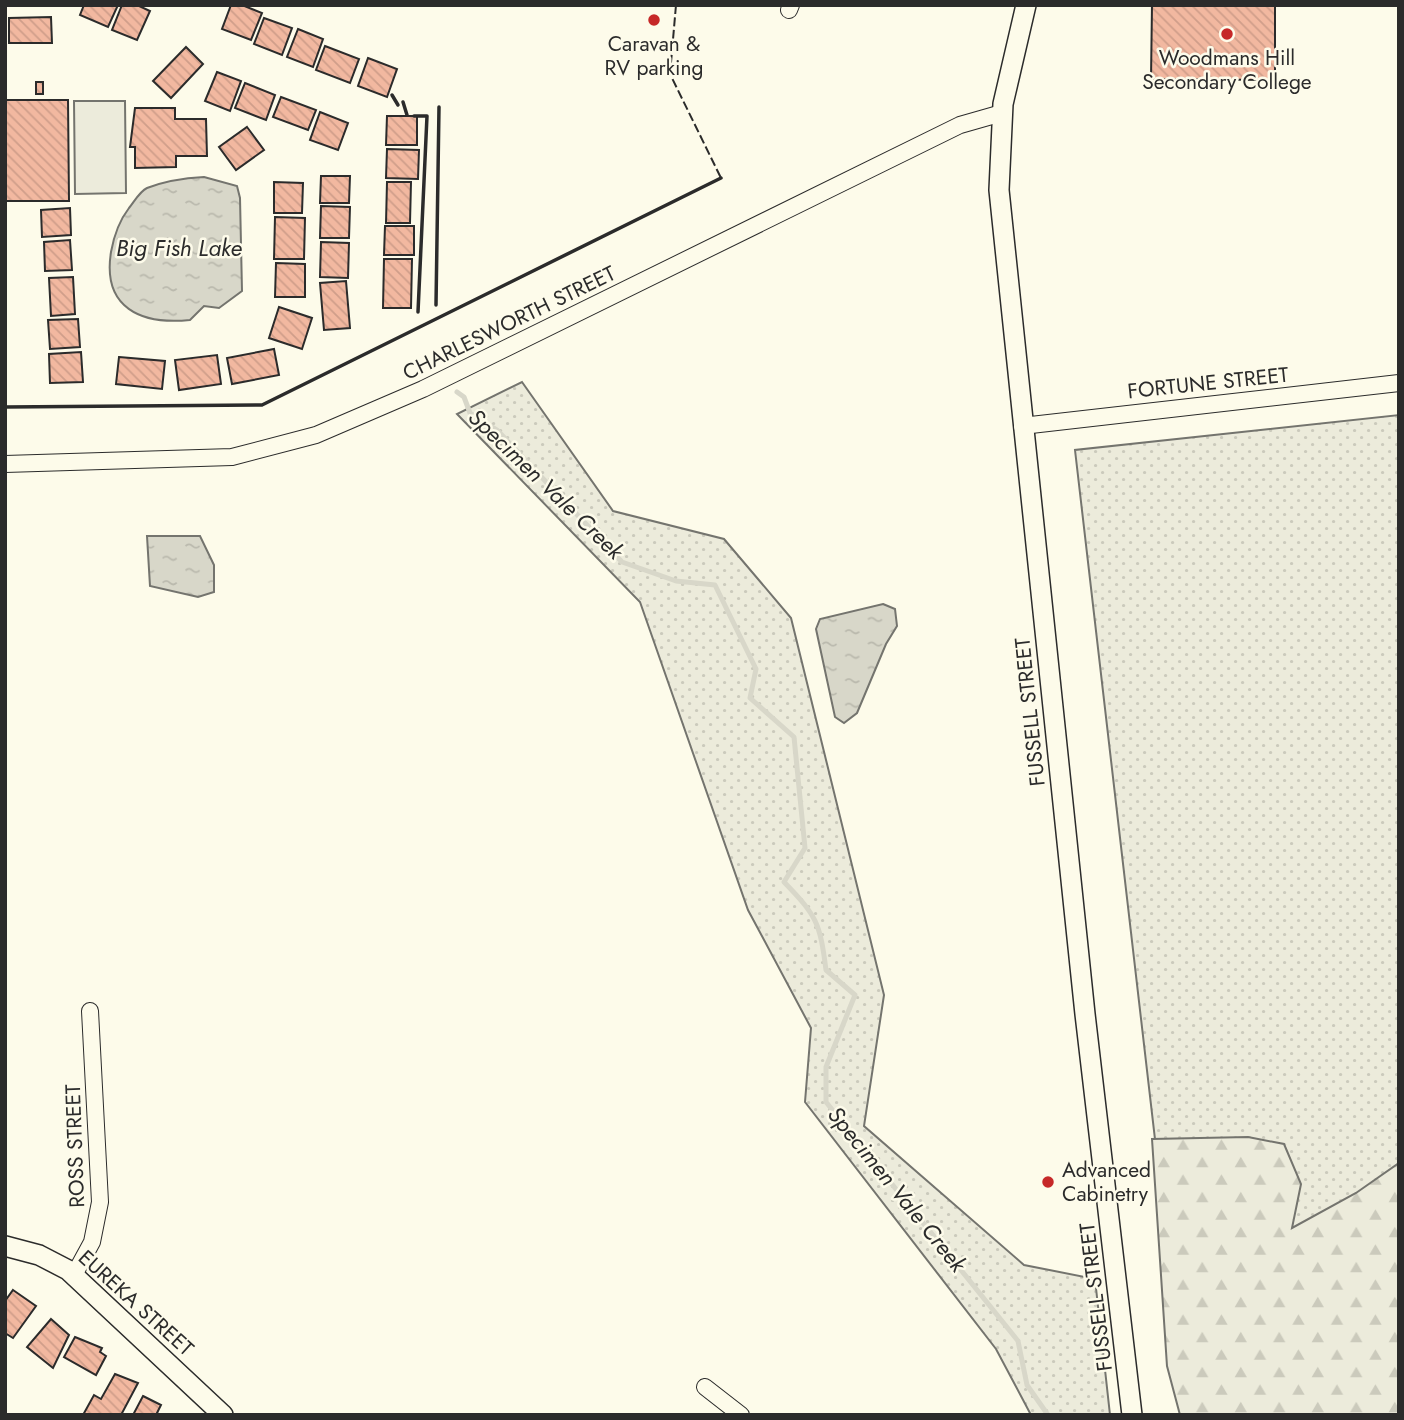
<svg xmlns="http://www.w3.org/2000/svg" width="1404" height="1420" viewBox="0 0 1404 1420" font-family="Jost,sans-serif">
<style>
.green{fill:url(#green-dots);stroke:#74746e;stroke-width:2}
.forest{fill:url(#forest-firs);stroke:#74746e;stroke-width:2}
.pitch{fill:#ecebdb;stroke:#74746e;stroke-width:2}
.water{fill:url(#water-ripples);stroke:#74746e;stroke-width:2}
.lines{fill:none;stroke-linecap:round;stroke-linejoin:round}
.stream{stroke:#d8d7c9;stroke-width:5}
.building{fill:url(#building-back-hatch);stroke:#2b2b2b;stroke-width:2}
.minor-casing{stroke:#2b2b2b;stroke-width:18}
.tertiary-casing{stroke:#2b2b2b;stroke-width:22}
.minor{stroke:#fdfbea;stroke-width:16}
.tertiary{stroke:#fdfbea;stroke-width:19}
.fence{stroke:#2b2b2b;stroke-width:2;stroke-dasharray:9 3.5;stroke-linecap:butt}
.wall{stroke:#2b2b2b;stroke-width:3.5}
.poi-dot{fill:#c62828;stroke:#fdfbea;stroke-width:2.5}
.labels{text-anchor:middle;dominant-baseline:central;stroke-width:5;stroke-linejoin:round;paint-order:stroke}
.poi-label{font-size:21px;fill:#2b2b2b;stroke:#fdfbea}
.street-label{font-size:21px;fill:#2b2b2b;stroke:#fdfbea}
.water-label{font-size:23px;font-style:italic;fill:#2b2b2b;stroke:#fdfbea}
</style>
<defs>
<pattern id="green-dots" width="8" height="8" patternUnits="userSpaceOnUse" patternTransform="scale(1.75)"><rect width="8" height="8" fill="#ecebdb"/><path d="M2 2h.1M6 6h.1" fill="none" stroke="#cbcabc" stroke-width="1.8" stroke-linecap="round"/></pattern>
<pattern id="forest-firs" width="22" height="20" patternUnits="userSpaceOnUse" patternTransform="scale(1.75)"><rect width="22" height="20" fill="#ecebdb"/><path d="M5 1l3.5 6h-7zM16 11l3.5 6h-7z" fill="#cbcabc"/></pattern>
<pattern id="water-ripples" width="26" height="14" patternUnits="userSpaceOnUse" patternTransform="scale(1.75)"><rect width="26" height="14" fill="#d8d7c9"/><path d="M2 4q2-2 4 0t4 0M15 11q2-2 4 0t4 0" fill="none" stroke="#bab9ad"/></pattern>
<pattern id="building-back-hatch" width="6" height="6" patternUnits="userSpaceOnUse" patternTransform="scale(1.75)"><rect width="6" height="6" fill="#f2b8a0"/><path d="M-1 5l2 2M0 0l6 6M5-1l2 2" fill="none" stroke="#d09e8a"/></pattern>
</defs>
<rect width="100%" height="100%" fill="#fdfbea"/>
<g class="green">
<path d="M522 382 613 511 724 539 791 618 884 995 864 1126 1024 1265 1095 1279 1110 1415H1031L996 1349 805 1102 811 1028 748 910 640 602 457 414Z"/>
<path d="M1399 415V1415H1187L1075 450Z"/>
</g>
<path class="forest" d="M1248 1137 1284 1144 1301 1184 1292 1228 1356 1193 1399 1163V1415H1180L1167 1366 1152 1139Z"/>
<path class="pitch" d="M74 101H125L126 193 75 194Z"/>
<g class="water">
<path d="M204 177 237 186 240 198 242 291 219 308 204 306 190 320C141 325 102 308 111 252 114 235 119 221 129 208 134 202 140 191 147 188 165 181 185 178 204 177Z"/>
<path d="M147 536H200L214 565V592L198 597 150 586Z"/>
<path d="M883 604 895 609 897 626 886 644 857 713 844 723 835 717 816 629 820 619Z"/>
</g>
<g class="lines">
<path class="stream" d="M457 392 464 397 470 413 497 430 622 562 676 581 715 585 756 669 750 698 794 737 805 848 784 882C817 916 820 923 826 970L855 995 826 1067V1102L1018 1341 1027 1385 1048 1415"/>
</g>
<g class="building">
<path d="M84 5H118L108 27 80 15Z"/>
<path d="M122 5H137L150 11 137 40 112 30Z"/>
<path d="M231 5H242L262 13 251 40 222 29Z"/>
<path d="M1152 5H1275V80L1151 79Z"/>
<path d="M51 17 52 43H9V18Z"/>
<path d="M264 18 292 28 282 55 254 44Z"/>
<path d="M298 29 323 39 313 67 287 57Z"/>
<path d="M325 46 359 59 350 83 316 70Z"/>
<path d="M186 47 203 64 171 98 153 81Z"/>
<path d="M368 58 397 69 387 97 358 86Z"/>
<path d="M217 72 241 81 230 111 205 101Z"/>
<rect x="36" y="82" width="7" height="12"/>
<path d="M245 83 275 95 266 120 235 108Z"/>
<path d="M281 97 316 110 308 130 273 117Z"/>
<path d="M5 100H68L69 201H5Z"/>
<path d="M135 108H175V119H206L207 156H176V167L135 168V147H130Z"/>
<path d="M320 112 348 123 338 150 310 140Z"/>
<path d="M387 116H417V145H386Z"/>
<path d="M247 127 264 150 236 170 219 147Z"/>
<path d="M387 149 419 150 418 179 386 178Z"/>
<path d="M321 176H350L349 203H320Z"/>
<path d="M274 182 303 183 302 213H274Z"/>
<path d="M387 182H411L410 223H386Z"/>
<path d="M321 206 350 207 349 238H320Z"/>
<path d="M70 208 71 235 42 237 41 210Z"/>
<path d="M275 217 305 218 304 259H274Z"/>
<path d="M385 226H414V255H384Z"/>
<path d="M70 240 72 270 45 271 44 242Z"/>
<path d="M321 242 349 243 348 278 320 277Z"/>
<path d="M384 259H412L411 308H383Z"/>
<path d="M276 263 305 264V297H275Z"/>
<path d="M73 277 75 314 51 316 49 278Z"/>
<path d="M346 281 350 328 324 330 320 283Z"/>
<path d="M279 307 312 318 302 349 269 338Z"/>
<path d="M78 319 80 347 50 349 48 320Z"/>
<path d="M274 349 279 375 232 384 227 358Z"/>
<path d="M81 352 83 382 50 383 49 354Z"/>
<path d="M217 355 221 384 179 390 175 360Z"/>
<path d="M119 357 165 361 162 389 116 384Z"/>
<path d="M13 1290 36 1306 13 1338 5 1333V1301Z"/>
<path d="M51 1319 69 1335 53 1368 27 1347Z"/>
<path d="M75 1337 102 1348 100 1352 106 1356 96 1375 64 1357Z"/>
<path d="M115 1374 138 1383 121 1415H83L94 1395 101 1399Z"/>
<path d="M143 1396 161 1405 157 1413 160 1415H133Z"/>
</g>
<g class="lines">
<defs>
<g id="minor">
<path d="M789 10 791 5"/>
<path d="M1022 426 1399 383"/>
<path d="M5 464 232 457 316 435 423 389 960 125 1002 113"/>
<path d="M74 1275 92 1242 100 1202 90 1011"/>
<path d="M705 1387 741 1415"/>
</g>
<g id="tertiary">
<path d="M1026 5 1003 104 999 190 1085 1014 1132 1415"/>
<path d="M5 1246 39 1255 68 1270 223 1415"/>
</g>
</defs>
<use href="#minor" class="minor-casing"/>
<use href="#tertiary" class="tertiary-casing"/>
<use href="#minor" class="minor"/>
<use href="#tertiary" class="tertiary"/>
<path class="fence" d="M676 5 670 74 721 178"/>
<g class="wall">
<path d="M392 95 398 105"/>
<path d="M403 102 407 115"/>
<path d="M414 116H427L418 312"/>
<path d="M436 305 439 107"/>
<path d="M5 407 262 405 721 178"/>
</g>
</g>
<g class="poi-dot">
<circle cx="654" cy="20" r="7"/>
<circle cx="1227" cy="34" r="7"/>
<circle cx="1048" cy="1182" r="7"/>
</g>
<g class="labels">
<g class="poi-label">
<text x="654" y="44">Caravan &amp;<tspan x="654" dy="24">RV parking</tspan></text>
<text x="1227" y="58">Woodmans Hill<tspan x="1227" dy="24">Secondary College</tspan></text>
<text x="1062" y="1170" text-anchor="start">Advanced<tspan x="1062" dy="24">Cabinetry</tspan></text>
</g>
<g class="street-label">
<text transform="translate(509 323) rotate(-26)">CHARLESWORTH STREET</text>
<text transform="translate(1208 383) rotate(-6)">FORTUNE STREET</text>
<text transform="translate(1030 712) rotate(-96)">FUSSELL STREET</text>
<text transform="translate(75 1146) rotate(-92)">ROSS STREET</text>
<text transform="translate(1096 1297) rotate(-97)">FUSSELL STREET</text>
<text transform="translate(136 1303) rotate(42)">EUREKA STREET</text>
</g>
<g class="water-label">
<text x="179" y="248">Big Fish Lake</text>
<text transform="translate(546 484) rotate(44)">Specimen Vale Creek</text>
<text transform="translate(897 1189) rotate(51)">Specimen Vale Creek</text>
</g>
</g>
<rect width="1404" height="1420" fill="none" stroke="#2b2b2b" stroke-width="14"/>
</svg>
